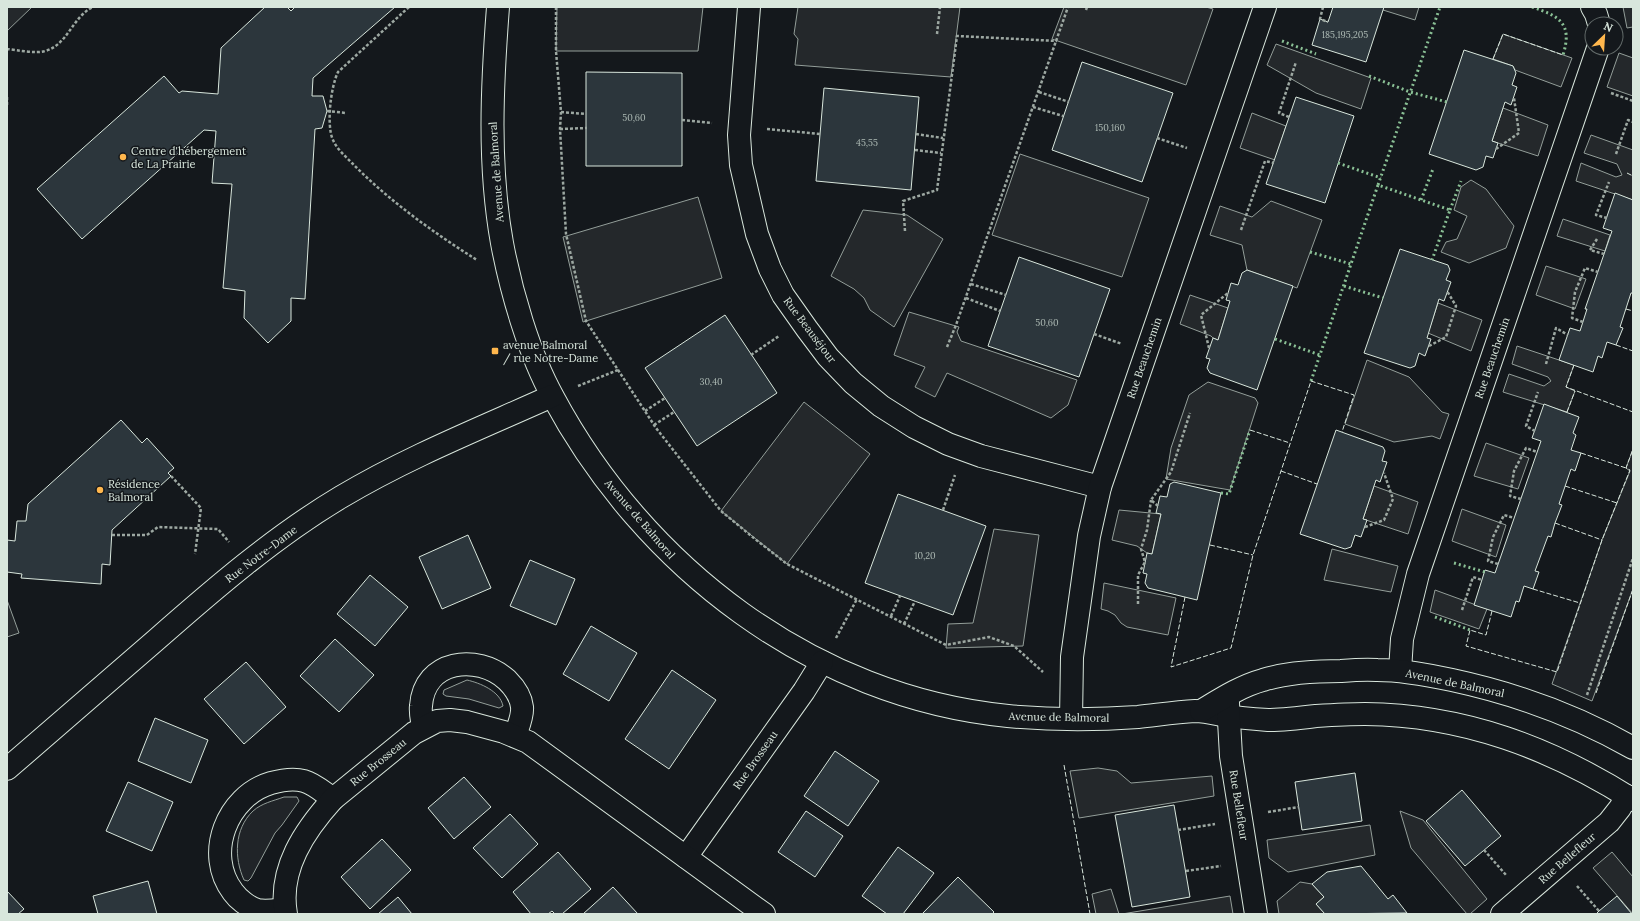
<svg xmlns="http://www.w3.org/2000/svg" width="1640" height="921" viewBox="0 0 1640 921" font-family="Lora,serif">
<style>
.green{fill:#202428;stroke:#939e99}
.parking{fill:#24282b;stroke:#939e99}
.building{fill:#2c363c;stroke:#d8e6dc}
.lines{fill:none;stroke-linecap:round;stroke-linejoin:round}
.minor-casing{stroke:#d8e6dc;stroke-width:24}
.path{stroke:#9da8a2;stroke-width:2.5;stroke-dasharray:3 2;stroke-linecap:butt}
.minor{stroke:#14181c;stroke-width:22}
.hedge{stroke:#8ac095;stroke-width:3;stroke-dasharray:2 3;stroke-linecap:butt}
.fence{stroke:#d8e6dc;stroke-width:1;stroke-dasharray:5 2;stroke-linecap:butt}
.poi-dot{fill:#ffb74d;stroke:#14181c;stroke-width:1.5}
.labels{text-anchor:middle;dominant-baseline:central;stroke-width:3;stroke-linejoin:round;paint-order:stroke}
.number-label{font-size:9px;fill:#adbab4}
.poi-label{font-size:11px;fill:#d8e6dc;stroke:#14181c;text-anchor:start}
.street-label{font-size:11px;fill:#d8e6dc;stroke:#14181c}
</style>
<rect width="100%" height="100%" fill="#14181c"/>
<g class="green">
<path d="M1633 449V589L1592 701 1552 684 1602 540 1630 471 1626 468Z"/>
<path d="M467 680C480 683 500 691 503 706L499 708 469 699 446 696 443 694 444 690Z"/>
<path d="M284 797H297L299 801 282 825 275 833 251 878 248 881 244 880C234 858 234 829 253 811 262 803 273 801 284 797Z"/>
</g>
<g class="parking">
<path d="M7 7H32L7 31Z"/>
<path d="M557 7H703L698 51H556Z"/>
<path d="M798 7H960L951 77 795 65 798 39 794 34Z"/>
<path d="M1064 7H1206L1213 9 1186 85 1052 39Z"/>
<path d="M1384 7H1419L1415 20 1383 10Z"/>
<path d="M1623 7H1633V27L1627 28Z"/>
<path d="M1503 34 1572 58 1561 87 1515 70 1513 66 1493 59Z"/>
<path d="M1276 44 1371 78 1361 109 1316 93 1267 65Z"/>
<path d="M1619 53 1633 58V96L1607 87Z"/>
<path d="M1503 108 1548 125 1538 156 1492 141Z"/>
<path d="M1252 113 1286 126 1275 160 1240 148Z"/>
<path d="M1591 135 1633 150V200L1576 181 1581 163 1616 177 1622 175 1617 164 1584 153Z"/>
<path d="M1020 154 1149 198 1122 277 992 235Z"/>
<path d="M1471 180 1486 189 1514 226 1506 248 1469 263 1441 252 1446 242 1457 239 1467 216 1454 210 1461 187Z"/>
<path d="M698 197 722 278 583 322 563 237Z"/>
<path d="M1271 201 1322 220 1297 288 1247 270 1242 245 1210 235 1220 206 1252 217Z"/>
<path d="M863 210 907 215 943 239 894 327 870 310 864 298 854 289 831 276Z"/>
<path d="M1563 219 1610 235 1605 251 1557 236Z"/>
<path d="M1546 266 1586 279 1575 309 1536 295Z"/>
<path d="M1190 295 1228 308 1218 340 1213 338 1211 336 1180 324Z"/>
<path d="M1438 303 1482 320 1471 351 1428 333Z"/>
<path d="M909 312 959 327 957 332 961 341 1077 380 1068 405 1051 418 947 373 935 397 915 387 925 367 894 355Z"/>
<path d="M1517 346 1574 365 1566 387 1575 391 1567 412 1503 392 1509 374 1544 386 1551 381 1548 377 1512 364Z"/>
<path d="M1367 360 1409 377 1442 412 1449 414 1440 439 1432 436 1394 442 1345 424Z"/>
<path d="M1208 382 1255 398 1258 403 1230 490 1166 479 1171 448 1189 395Z"/>
<path d="M804 402 870 454 787 564 721 511Z"/>
<path d="M1486 443 1529 458 1518 489 1474 476Z"/>
<path d="M1374 486 1418 502 1408 534 1363 519Z"/>
<path d="M1462 509 1506 525 1496 557 1452 541Z"/>
<path d="M1119 510 1161 514 1152 554 1147 553 1137 546 1112 540Z"/>
<path d="M994 529 1039 535 1023 646 946 648 948 624 973 623Z"/>
<path d="M1332 549 1398 566 1391 592 1324 580Z"/>
<path d="M1104 583 1176 598 1168 635 1127 627 1121 623 1115 615 1108 611 1101 609Z"/>
<path d="M1435 590 1487 609 1479 629 1430 612Z"/>
<path d="M7 600 19 633 7 637Z"/>
<path d="M1098 768 1117 771 1131 783 1212 776 1214 796 1079 818 1070 771Z"/>
<path d="M1400 811 1423 820 1487 899 1470 914H1467L1411 848Z"/>
<path d="M1370 825 1375 855 1288 872 1269 858 1267 840Z"/>
<path d="M1612 852 1633 877V914L1593 868Z"/>
<path d="M1300 882 1312 884 1324 897 1316 904 1325 914H1279L1277 901Z"/>
<path d="M1111 889 1119 914H1096L1092 894Z"/>
<path d="M1230 896 1233 914H1122Z"/>
</g>
<g class="building">
<path d="M265 7H287L291 11 295 7H395L313 78 312 96H323L327 111 322 128 315 129 305 299 291 298V321L268 343 244 318 245 291 223 288 232 184 212 183 216 131 204 130 82 239 37 189 164 76 179 93 182 91 218 94 221 48Z"/>
<path d="M1333 7H1384L1366 62 1312 45 1320 19 1328 22Z"/>
<path d="M1464 50 1513 66 1516 73 1512 85 1517 87 1511 105 1505 102 1492 141 1498 143 1493 158 1486 156 1483 167 1476 170 1429 154Z"/>
<path d="M1082 62 1173 93 1142 182 1052 150Z"/>
<path d="M586 72 682 73V166H586Z"/>
<path d="M824 88 919 97 911 190 816 181Z"/>
<path d="M1296 97 1354 116 1325 203 1266 184Z"/>
<path d="M1615 193 1633 200V293H1631L1620 327 1623 328 1616 345 1607 342 1602 358 1598 356 1593 372 1559 360 1570 328 1580 331 1587 309H1585L1612 231 1603 228Z"/>
<path d="M1400 249 1448 265 1450 270 1446 280 1451 282 1444 301 1439 299 1427 338 1431 339 1425 356 1419 353 1415 366 1410 368 1364 353Z"/>
<path d="M1019 257 1110 289 1079 377 988 346Z"/>
<path d="M1247 270 1293 286 1257 390 1210 373 1207 368 1210 359 1206 358 1213 338 1218 340 1230 301 1226 300 1231 283 1238 285 1242 273Z"/>
<path d="M725 315 777 393 697 446 645 368Z"/>
<path d="M1544 404 1579 417 1573 433 1576 435 1571 450 1581 453 1575 471 1571 469 1559 504 1562 505 1555 523 1551 537 1548 536 1535 571 1539 572 1533 589 1524 586 1519 602 1516 601 1511 617 1474 605 1485 570 1495 573 1541 441 1532 438Z"/>
<path d="M121 420 142 443 147 438 174 468 168 473 171 476 112 530 110 565 102 564 101 584 21 578 22 574 7 572V540L15 541 17 521H26L28 504Z"/>
<path d="M1336 430 1383 447 1385 451 1382 461 1387 462 1380 482 1376 480 1363 519 1367 520 1361 537 1355 535 1351 547 1345 549 1300 534Z"/>
<path d="M1174 482 1221 493 1197 600 1148 588 1145 583 1147 574 1143 573 1147 553 1152 554 1161 514 1156 513 1160 496 1167 497 1170 484Z"/>
<path d="M898 494 986 526 953 615 865 583Z"/>
<path d="M468 535 491 588 442 609 419 557Z"/>
<path d="M530 560 575 579 556 625 510 606Z"/>
<path d="M370 575 408 607 375 646 337 614Z"/>
<path d="M591 626 637 653 609 701 563 674Z"/>
<path d="M335 639 374 675 339 712 300 676Z"/>
<path d="M246 662 286 707 244 744 204 699Z"/>
<path d="M672 670 716 700 669 769 625 739Z"/>
<path d="M155 718 208 740 191 783 138 761Z"/>
<path d="M835 751 879 781 848 826 804 796Z"/>
<path d="M1355 773 1362 821 1302 830 1295 782Z"/>
<path d="M464 777 491 807 454 839 428 808Z"/>
<path d="M128 782 173 802 152 851 106 831Z"/>
<path d="M1462 790 1501 836 1465 866 1426 821Z"/>
<path d="M1174 805 1190 897 1132 907 1115 815Z"/>
<path d="M806 811 843 836 815 877 778 852Z"/>
<path d="M510 814 538 844 502 878 473 848Z"/>
<path d="M382 839 411 870 370 909 341 877Z"/>
<path d="M898 847 934 873 903 914H887L862 896Z"/>
<path d="M558 852 591 889 562 914H555L552 911 548 914H531L513 892Z"/>
<path d="M1361 866 1388 899 1393 895 1407 913 1325 914 1316 904 1324 897 1312 884 1327 872Z"/>
<path d="M958 877 994 912 992 914H922Z"/>
<path d="M148 881 157 914H98L93 896Z"/>
<path d="M613 887 638 914H583Z"/>
<path d="M7 891 24 909 18 914H7Z"/>
<path d="M1617 896 1632 914H1596L1599 911Z"/>
<path d="M398 897 412 914H378Z"/>
</g>
<g class="lines">
<defs>
<g id="minor">
<path d="M498 7C492 85 488 165 502 243 511 291 529 354 553 397 644 567 813 697 1008 716 1051 720 1095 720 1138 717 1157 715 1176 712 1195 711 1206 711 1216 714 1227 716 1240 718 1254 719 1268 720 1284 720 1300 718 1316 716 1332 715 1349 714 1365 714 1464 715 1551 748 1633 800"/>
<path d="M749 7 739 135 741 165 757 234 770 269 783 295 807 329 828 357 853 383 881 406 914 427 948 444 981 456 1100 487"/>
<path d="M1592 7 1596 14 1599 24"/>
<path d="M1400 671 1402 639 1418 574 1598 48"/>
<path d="M1228 703 1231 756 1256 914"/>
<path d="M1201 711C1221 699 1241 686 1263 680 1288 672 1316 671 1341 671 1353 670 1365 669 1377 670 1403 670 1428 675 1452 680 1517 694 1575 715 1633 748"/>
<path d="M1071 719 1072 657 1089 536 1100 487 1265 7"/>
<path d="M423 727C422 720 420 713 421 706 424 660 477 653 507 680 514 687 521 697 522 707 523 716 518 727 515 736"/>
<path d="M7 769C57 726 106 683 156 640 214 589 274 537 341 497 408 457 481 428 552 396"/>
<path d="M686 857 804 691 822 662"/>
<path d="M285 909C276 910 266 912 257 910 248 907 238 899 233 892 204 854 227 796 271 783 282 780 293 778 304 781 315 784 324 793 333 799"/>
<path d="M286 914C278 869 305 830 333 799L414 733 437 721 450 720 467 722 504 732 528 742 764 914"/>
<path d="M1502 914 1609 822 1620 808 1627 796"/>
</g>
</defs>
<use href="#minor" class="minor-casing"/>
<g class="path">
<path d="M409 7 338 72C331 86 326 125 333 140 337 149 345 156 352 163 388 200 434 233 477 260"/>
<path d="M556 7V51L561 112 560 129 566 234 586 321 656 428 721 511 755 539 787 564 946 645 989 637 1014 646 1043 672"/>
<path d="M1323 7 1320 19 1328 22"/>
<path d="M1086 10 1087 7"/>
<path d="M937 34 940 7"/>
<path d="M7 49C17 50 36 54 45 51 68 45 72 17 93 7"/>
<path d="M1039 92 1069 102"/>
<path d="M1611 93 1633 101"/>
<path d="M7 97V107"/>
<path d="M1033 107 1063 116"/>
<path d="M327 111 346 113"/>
<path d="M561 112 586 114"/>
<path d="M1289 117 1279 113 1296 62"/>
<path d="M682 120 712 123"/>
<path d="M560 129 587 128"/>
<path d="M767 129 820 134"/>
<path d="M916 134 943 138"/>
<path d="M1157 138 1187 148"/>
<path d="M1496 149 1519 133 1514 98"/>
<path d="M915 150 941 153"/>
<path d="M1616 154 1628 120 1633 122"/>
<path d="M1607 218 1596 215 1609 182"/>
<path d="M1241 230 1265 161 1274 163"/>
<path d="M905 231 903 201 937 190 957 36 1057 41"/>
<path d="M1597 239 1590 250 1604 254"/>
<path d="M971 284 1006 295"/>
<path d="M966 298 1000 311"/>
<path d="M1583 322 1572 318 1575 292 1585 268 1598 272"/>
<path d="M1094 334 1122 344"/>
<path d="M1429 346 1446 337 1456 306 1447 291"/>
<path d="M947 347 956 325 1068 7"/>
<path d="M1209 348 1201 315 1228 293"/>
<path d="M751 355 779 336"/>
<path d="M1546 364 1556 328 1568 335"/>
<path d="M578 386 618 370"/>
<path d="M645 411 665 398"/>
<path d="M654 425 674 412"/>
<path d="M1535 431 1526 426 1538 392"/>
<path d="M171 476 201 508 195 554"/>
<path d="M1521 499 1510 496 1514 471 1526 448 1537 452"/>
<path d="M1158 506 1151 500 1171 472 1190 413"/>
<path d="M943 510 955 475"/>
<path d="M1365 527 1384 520 1393 499 1384 473"/>
<path d="M112 535H147L158 527 218 529 229 542"/>
<path d="M1498 564 1488 561 1493 537 1504 515 1514 518"/>
<path d="M1138 604V575L1145 562 1141 549 1147 530 1151 500"/>
<path d="M1462 610 1473 577 1482 580"/>
<path d="M891 616 900 596"/>
<path d="M904 624 915 601"/>
<path d="M836 638 857 599"/>
<path d="M1587 695 1633 558"/>
<path d="M1268 812 1299 807"/>
<path d="M1178 830 1215 824"/>
<path d="M1484 850 1506 875"/>
<path d="M1186 871 1221 866"/>
<path d="M1577 886 1599 911"/>
</g>
<use href="#minor" class="minor"/>
<g class="hedge">
<path d="M1532 7C1559 16 1573 23 1563 55"/>
<path d="M1282 41 1316 54"/>
<path d="M1369 76 1410 92 1447 102"/>
<path d="M1338 163 1381 178"/>
<path d="M1378 185 1440 7"/>
<path d="M1421 200 1433 169"/>
<path d="M1450 210 1461 181"/>
<path d="M1310 252 1351 264"/>
<path d="M1344 286 1383 298"/>
<path d="M1275 339 1320 355"/>
<path d="M1311 381 1378 185 1450 210 1432 260"/>
<path d="M1221 493 1229 494 1250 430"/>
<path d="M1454 563 1485 572"/>
<path d="M1435 617 1470 630"/>
</g>
<g class="fence">
<path d="M1493 59 1503 34 1563 55"/>
<path d="M1627 173 1633 176"/>
<path d="M1626 309 1633 311"/>
<path d="M1616 345 1633 351"/>
<path d="M1574 365 1566 387 1633 412"/>
<path d="M1567 412 1575 391"/>
<path d="M1250 430 1290 443"/>
<path d="M1581 453 1626 468"/>
<path d="M1281 471 1317 484"/>
<path d="M1565 486 1617 503"/>
<path d="M1555 523 1602 540"/>
<path d="M1210 545 1253 555"/>
<path d="M1533 589 1580 603"/>
<path d="M1185 597 1171 667 1231 648 1253 555 1311 381 1354 395 1342 432"/>
<path d="M1492 611 1486 635 1470 630 1466 646 1557 672 1602 540 1630 470 1626 468 1633 449"/>
<path d="M1596 693 1633 589"/>
<path d="M1064 765 1090 914"/>
</g>
</g>
<g class="poi-dot">
<circle cx="123" cy="157" r="4"/>
<rect x="491" y="347" width="8" height="8" rx="2"/>
<circle cx="100" cy="490" r="4"/>
</g>
<g class="labels">
<g class="number-label">
<text x="1345" y="34">185,195,205</text>
<text x="634" y="117">50,60</text>
<text x="1110" y="127">150,160</text>
<text x="867" y="142">45,55</text>
<text x="1047" y="322">50,60</text>
<text x="711" y="381">30,40</text>
<text x="925" y="555">10,20</text>
</g>
<g class="poi-label">
<text x="131" y="151">Centre d'hébergement<tspan x="131" dy="13">de La Prairie</tspan></text>
<text x="503" y="345">avenue Balmoral<tspan x="503" dy="13">/ rue Notre-Dame</tspan></text>
<text x="108" y="484">Résidence<tspan x="108" dy="13">Balmoral</tspan></text>
</g>
<g class="street-label">
<text transform="translate(496 172) rotate(-94)">Avenue de Balmoral</text>
<text transform="translate(810 330) rotate(53)">Rue Beauséjour</text>
<text transform="translate(1144 358) rotate(-71)">Rue Beauchemin</text>
<text transform="translate(1492 358) rotate(-71)">Rue Beauchemin</text>
<text transform="translate(640 519) rotate(49)">Avenue de Balmoral</text>
<text transform="translate(261 554) rotate(-37)">Rue Notre-Dame</text>
<text transform="translate(1455 683) rotate(12)">Avenue de Balmoral</text>
<text transform="translate(1059 717) rotate(1)">Avenue de Balmoral</text>
<text transform="translate(755 760) rotate(-55)">Rue Brosseau</text>
<text transform="translate(378 762) rotate(-39)">Rue Brosseau</text>
<text transform="translate(1239 805) rotate(81)">Rue Bellefleur</text>
<text transform="translate(1567 858) rotate(-41)">Rue Bellefleur</text>
</g>
</g>
<rect width="1640" height="921" fill="none" stroke="#d8e6dc" stroke-width="16"/>
<g transform="translate(1604 36) rotate(25)"><circle r="19" fill="#14181c" stroke="#626a69"/>
<path d="M0-3L7 15L0 10L-7 15Z" fill="#ffb74d"/>
<text y="-6" font-size="11" font-weight="bold" text-anchor="middle" fill="#d8e6dc">N</text>
</g>
</svg>
